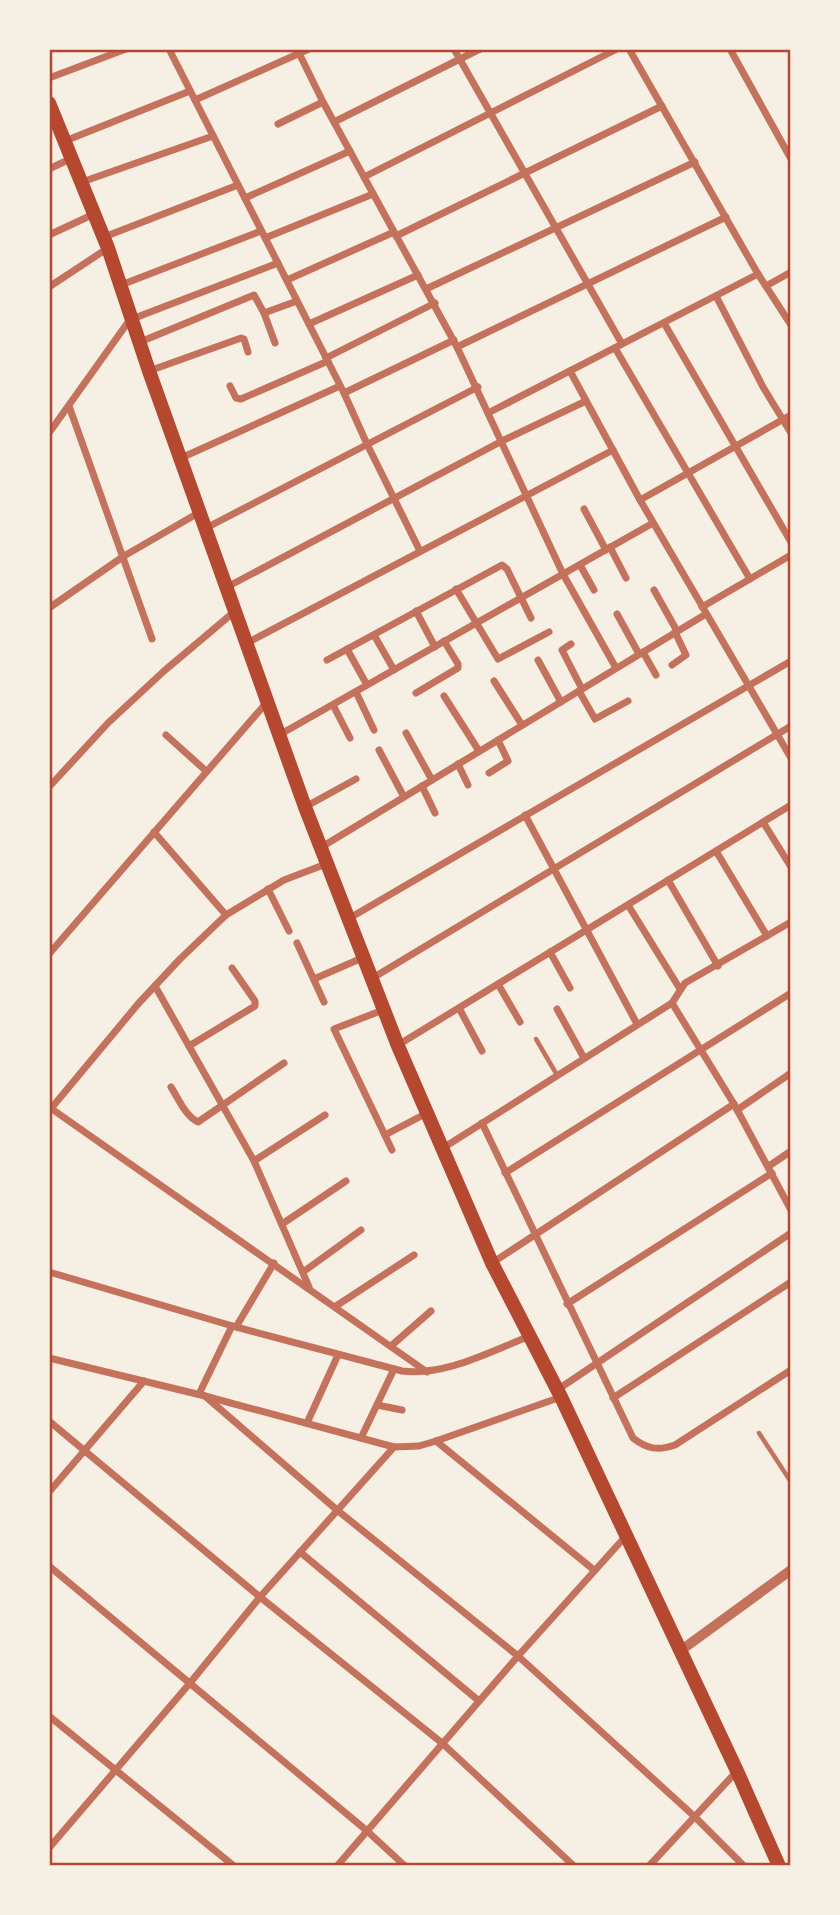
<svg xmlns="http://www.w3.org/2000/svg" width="840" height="1915" viewBox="0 0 840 1915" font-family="'Crimson Pro',serif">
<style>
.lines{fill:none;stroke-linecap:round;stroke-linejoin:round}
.service{stroke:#c5725c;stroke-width:4.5}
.minor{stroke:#c5725c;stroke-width:7}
.tertiary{stroke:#c5725c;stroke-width:10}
.primary{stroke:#b5482f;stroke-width:14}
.neatline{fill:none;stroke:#b5482f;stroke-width:2.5}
</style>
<rect width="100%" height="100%" fill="#f6efe4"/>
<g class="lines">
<g class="service">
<path d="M536 1039 557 1075"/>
<path d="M759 1433 791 1482"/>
</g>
<g class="minor">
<path d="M169 49 344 393 367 444 420 551"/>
<path d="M297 49 323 102 457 347 563 574 616 668"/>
<path d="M454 49 622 344"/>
<path d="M629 49 758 274 791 325"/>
<path d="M730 49 791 159"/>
<path d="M49 78 126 49"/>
<path d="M195 100 309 49"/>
<path d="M334 122 480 49"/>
<path d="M278 124 323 102"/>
<path d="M65 141 190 91"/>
<path d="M49 169 72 158"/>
<path d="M364 177 617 49"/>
<path d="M82 182 213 136"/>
<path d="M245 198 350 151"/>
<path d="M49 235 94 214"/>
<path d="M396 236 662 106"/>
<path d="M104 237 238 185"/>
<path d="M265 238 373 194"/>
<path d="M287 280 394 232"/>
<path d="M121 285 261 231"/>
<path d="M766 286 791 272"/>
<path d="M49 287 108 248"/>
<path d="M426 289 695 162"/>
<path d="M716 296 763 387 791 433"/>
<path d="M264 313 275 343"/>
<path d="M132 319 278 263"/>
<path d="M664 323 791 542"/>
<path d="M309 324 418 275"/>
<path d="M140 342 254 295 264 313 297 301"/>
<path d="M457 347 726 217"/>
<path d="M615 348 750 579"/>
<path d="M326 358 435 303"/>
<path d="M149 371 241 338 244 339 248 352"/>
<path d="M570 371 640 500 791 758"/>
<path d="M230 386 236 398 241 399 328 361"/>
<path d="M344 393 454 340"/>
<path d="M69 406 152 639"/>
<path d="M490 412 758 274"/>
<path d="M49 433 131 318"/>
<path d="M181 458 340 386"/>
<path d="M640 500 791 415"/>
<path d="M584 509 606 550"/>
<path d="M206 528 478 387"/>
<path d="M610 547 626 578"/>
<path d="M580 565 594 590"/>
<path d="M227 587 502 441 586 401"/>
<path d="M456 589 498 659 549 632"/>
<path d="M654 590 677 631"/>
<path d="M702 607 791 555"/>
<path d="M49 608 124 556 200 512"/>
<path d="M416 611 435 647"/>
<path d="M617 614 639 654"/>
<path d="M374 635 394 670"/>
<path d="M247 643 613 450"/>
<path d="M571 644 562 650 582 689"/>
<path d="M347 649 367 685"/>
<path d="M643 652 656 675"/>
<path d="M327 660 502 565 507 569 531 618"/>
<path d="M538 660 561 702"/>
<path d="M672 665 686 655 675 632"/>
<path d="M494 681 522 725"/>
<path d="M579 691 595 719 628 701"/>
<path d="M356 692 374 730"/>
<path d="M416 693 458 668V664L444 641"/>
<path d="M444 696 479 751"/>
<path d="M333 705 350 738"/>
<path d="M406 733 432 780"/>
<path d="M166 735 206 771"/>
<path d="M279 735 653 523"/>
<path d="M379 750 404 797"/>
<path d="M458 764 468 785"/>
<path d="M489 773 508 761 498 740"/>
<path d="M422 786 435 813"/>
<path d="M49 787 108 723 164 671 234 612"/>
<path d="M305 807 356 779"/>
<path d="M525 815 637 1024"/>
<path d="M763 822 791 867"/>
<path d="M154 832 226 915"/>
<path d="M320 848 706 614"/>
<path d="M716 851 767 936"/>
<path d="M668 880 718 966"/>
<path d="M268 889 289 931"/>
<path d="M628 905 680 989"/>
<path d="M348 919 791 661"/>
<path d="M297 943 324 1002"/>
<path d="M550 952 570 988"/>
<path d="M49 954 267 702"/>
<path d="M314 979 362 958"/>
<path d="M371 979 791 726"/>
<path d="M498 984 520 1022"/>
<path d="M155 986 254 1161 309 1287"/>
<path d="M672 1003 734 1104 791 1210"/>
<path d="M459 1008 482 1051"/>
<path d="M557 1009 584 1058"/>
<path d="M383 1010 334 1029 392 1150"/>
<path d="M398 1045 791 805"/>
<path d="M189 1046 255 1006V1001L232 968"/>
<path d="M171 1087C178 1098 186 1117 198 1122L284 1063"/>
<path d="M49 1107 427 1372"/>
<path d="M737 1110 791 1073"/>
<path d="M49 1111 138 1004 180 959 226 915 284 880 326 864"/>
<path d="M482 1123 633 1438C647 1449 658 1451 675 1445L791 1370"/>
<path d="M385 1135 427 1113"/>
<path d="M443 1148 672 1003 685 983 791 922"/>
<path d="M254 1161 325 1115"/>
<path d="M769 1166 791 1151"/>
<path d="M505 1173 791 993"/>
<path d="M282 1224 346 1181"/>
<path d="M492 1263 734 1104"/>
<path d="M49 1272 236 1327 402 1371C446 1376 489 1352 530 1336"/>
<path d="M303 1272 361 1230"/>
<path d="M567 1304 772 1173"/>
<path d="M336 1306 414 1255"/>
<path d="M236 1327 274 1263"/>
<path d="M391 1346 431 1311"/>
<path d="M49 1358 205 1396 394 1447 419 1446 436 1441 561 1397"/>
<path d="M557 1390 791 1233"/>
<path d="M199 1394 232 1326"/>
<path d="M205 1396 337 1510 518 1656 694 1816 744 1866"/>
<path d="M613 1398 791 1282"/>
<path d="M377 1405 402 1410"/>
<path d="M49 1421 260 1597 442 1743 574 1866"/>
<path d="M307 1423 338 1355"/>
<path d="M361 1438 394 1369"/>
<path d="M436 1441 594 1570"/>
<path d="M49 1492 144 1381"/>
<path d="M300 1552 479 1701"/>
<path d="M49 1566 366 1830 405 1866"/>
<path d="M49 1716 234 1866"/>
<path d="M49 1848 190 1683 260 1597 394 1447"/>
<path d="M337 1866 518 1656 625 1537"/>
<path d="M649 1866 737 1771"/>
</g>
<path class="tertiary" d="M680 1651 791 1570"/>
<path class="primary" d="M49 103 108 248 149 371 305 807 398 1046 492 1263 561 1397 737 1771 779 1866"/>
</g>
<rect width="840" height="1915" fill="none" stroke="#f6efe4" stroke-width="102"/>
<rect x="51" y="51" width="738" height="1813" class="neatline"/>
</svg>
